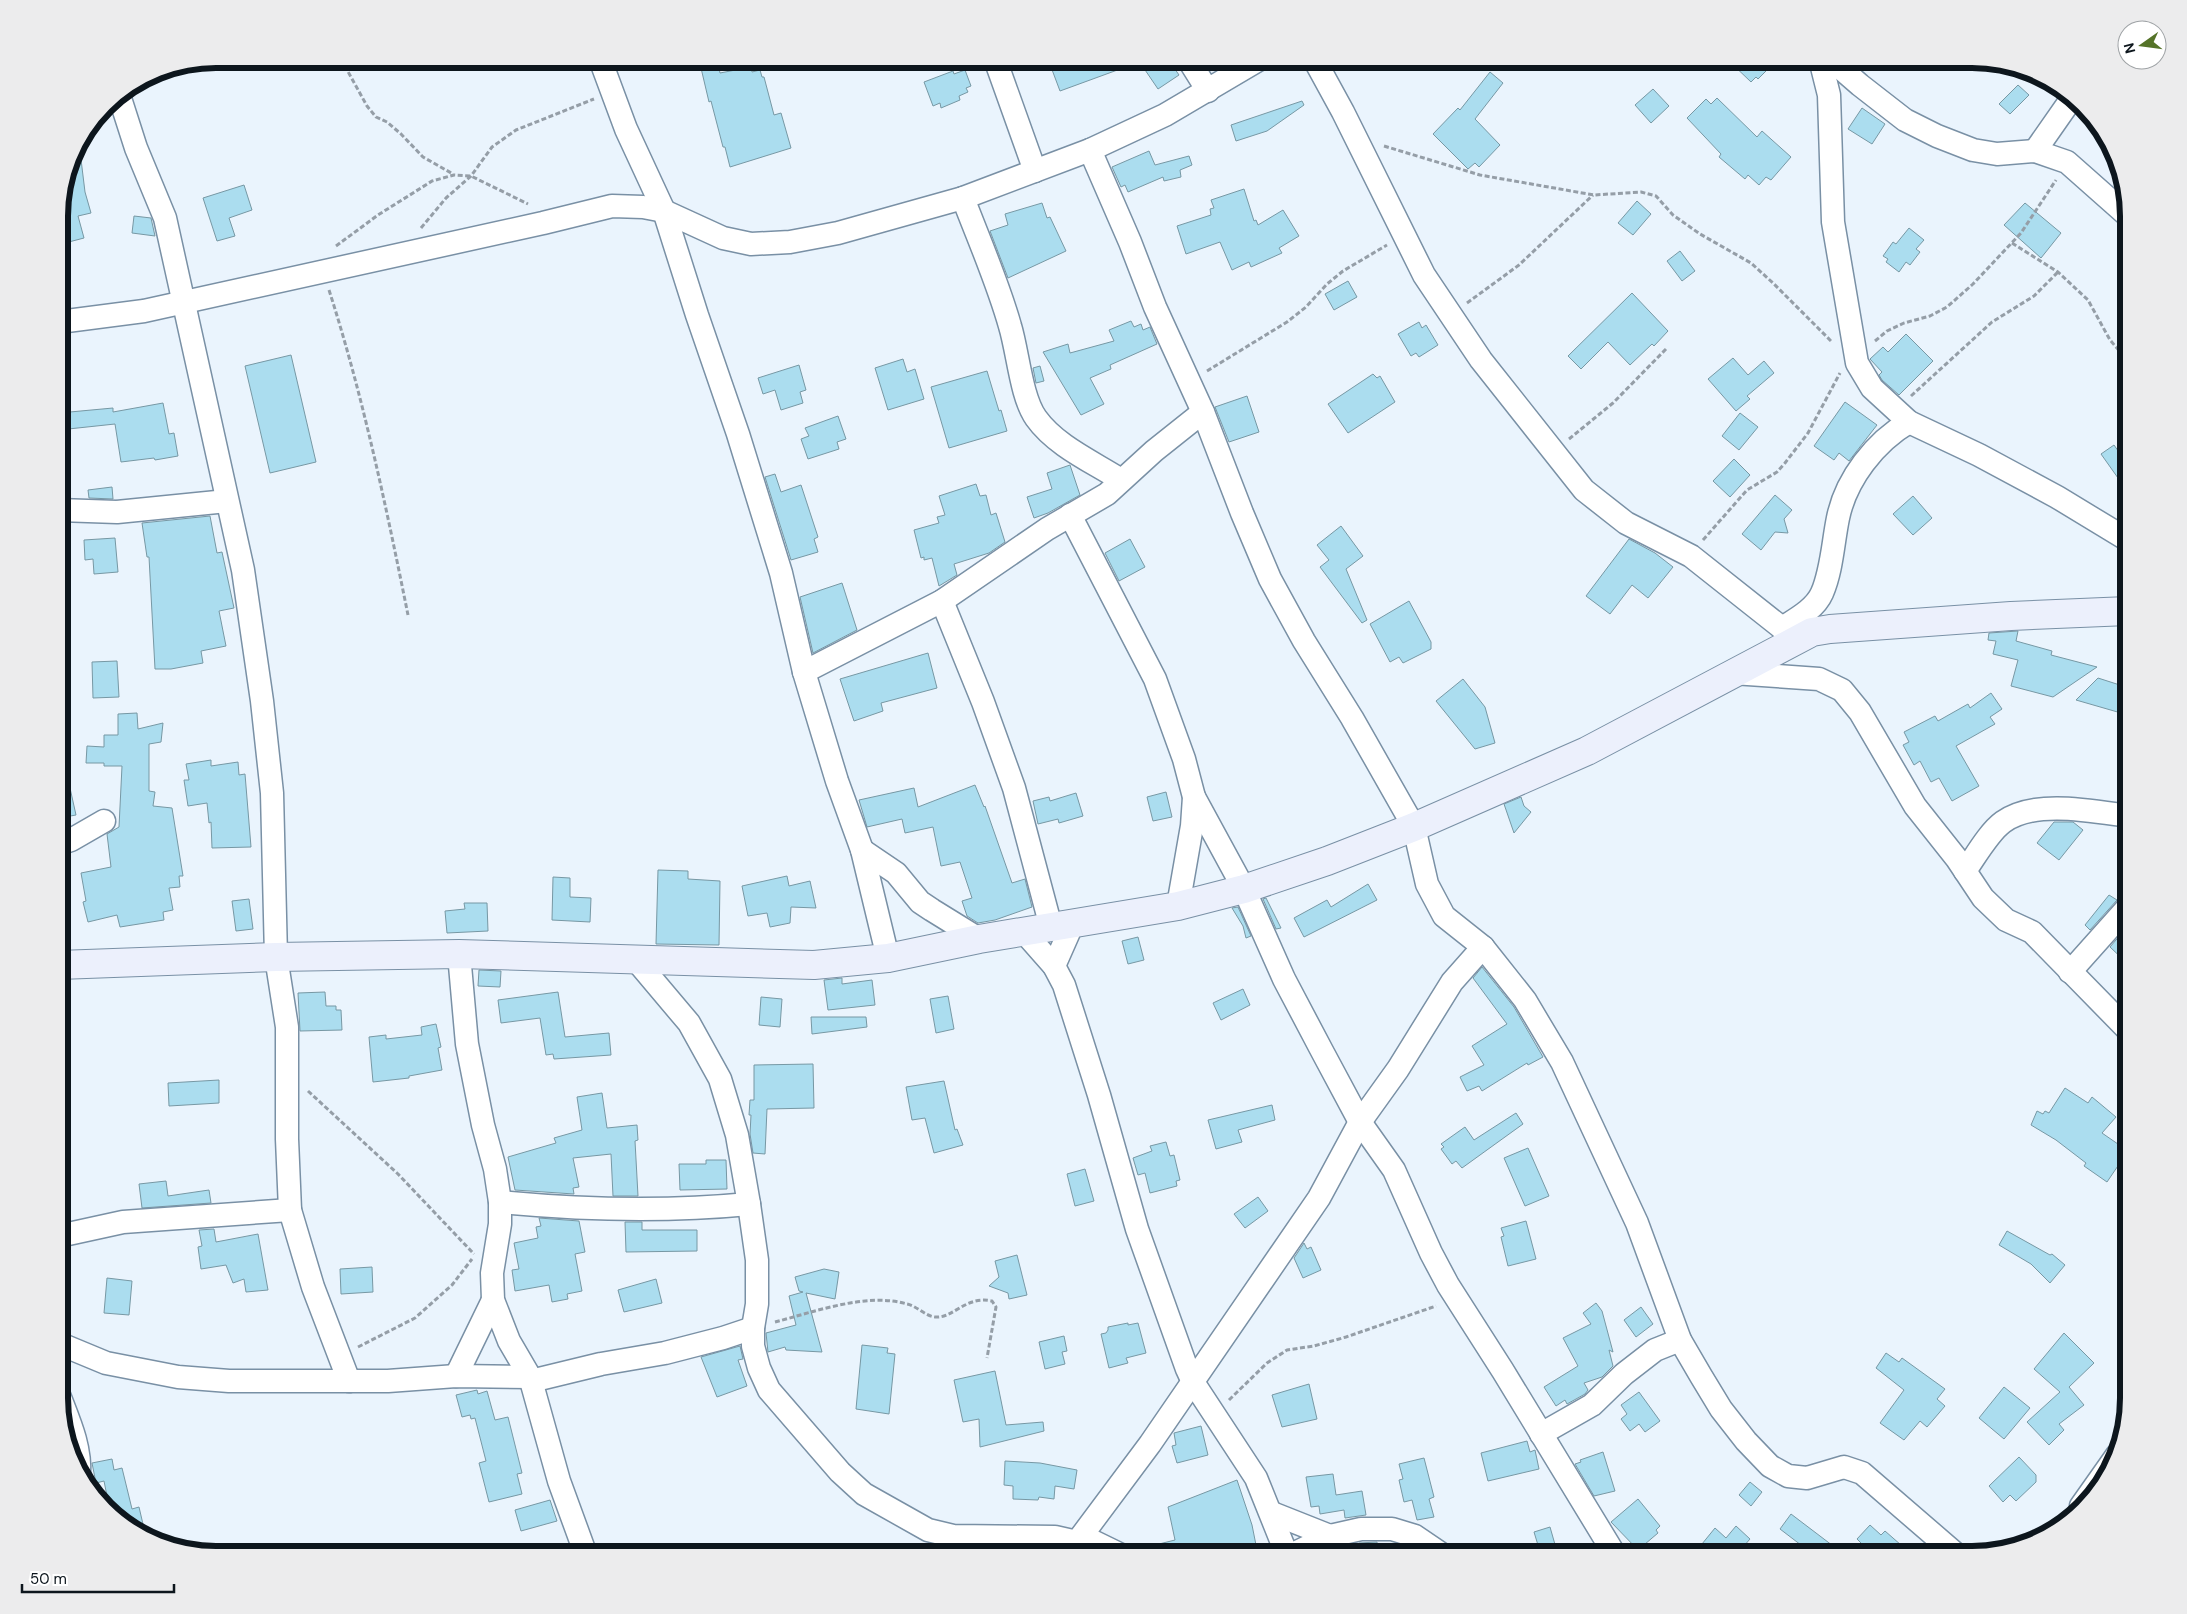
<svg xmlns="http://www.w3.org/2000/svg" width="2187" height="1614" viewBox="0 0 2187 1614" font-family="'DM Sans',sans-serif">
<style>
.building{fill:#abddef;stroke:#7798a4}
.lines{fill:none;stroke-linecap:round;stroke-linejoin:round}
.street-casing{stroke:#7990a5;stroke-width:25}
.secondary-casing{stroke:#7990a5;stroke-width:30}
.path{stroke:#959ea7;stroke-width:3;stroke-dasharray:5 2.5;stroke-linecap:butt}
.street{stroke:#fff;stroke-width:22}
.secondary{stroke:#ecf0fc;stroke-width:28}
.rim{fill:none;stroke:#0d161d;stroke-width:6}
</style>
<rect width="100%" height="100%" fill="#eaf4fd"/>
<g class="building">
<path d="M1048 59H1141L1142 61 1060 91Z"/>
<path d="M1149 59H1168L1179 75 1158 89 1141 64Z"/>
<path d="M1727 59H1778L1758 79 1756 77 1751 82Z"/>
<path d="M718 64 720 73 751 67 752 72 760 70 762 77H764L774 115 781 113 791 148 730 167 725 147H723L711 101 709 102 701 68Z"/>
<path d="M965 70 971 86 966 88 968 92 959 96 960 100 941 108 940 103 933 106 924 82 953 71 954 74Z"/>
<path d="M1490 72 1503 83 1475 119 1500 145 1479 167 1475 163 1468 169 1433 134 1458 108 1460 110Z"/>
<path d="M2018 85 2029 95 2010 114 1999 104Z"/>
<path d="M1653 89 1669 106 1651 123 1635 105Z"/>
<path d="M1717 98 1757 137 1762 131 1791 157 1771 180 1766 177 1759 185 1748 175 1745 179 1719 157 1721 154 1687 118 1706 99 1711 104Z"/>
<path d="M1302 101 1304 105 1267 131 1236 141 1231 125Z"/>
<path d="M1862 108 1885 124 1872 144 1848 129Z"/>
<path d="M79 143 85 192 91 213 78 216 84 238 65 243 59 217V205L71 155Z"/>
<path d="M1149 151 1155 165 1189 156 1192 165 1180 170 1181 177 1164 181 1163 177 1128 192 1125 185 1121 187 1112 167Z"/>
<path d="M244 185 252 210 229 218 235 236 217 241 203 198Z"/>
<path d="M1244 189 1254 221 1256 220 1258 225 1283 210 1299 236 1279 248 1282 253 1251 267 1249 262 1232 270 1220 242 1186 254 1177 226 1211 215 1210 209 1214 208 1211 200Z"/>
<path d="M1637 201 1651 214 1633 235 1618 223Z"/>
<path d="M1042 203 1047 218 1050 217 1066 251 1008 278 990 231 1008 225 1005 214Z"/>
<path d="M2025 203 2061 233 2041 258 2004 225Z"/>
<path d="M134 216 151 218 155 236 132 233Z"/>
<path d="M1909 228 1924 240 1916 249 1920 252 1910 265 1906 262 1899 272 1886 262 1888 259 1883 256 1893 242 1896 244Z"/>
<path d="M1680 251 1695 271 1682 281 1667 261Z"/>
<path d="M1348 281 1357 297 1334 310 1325 294Z"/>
<path d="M1632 293 1668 331 1654 346 1652 344 1630 365 1608 342 1581 369 1568 356Z"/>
<path d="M1131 321 1134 327 1141 324 1143 330 1150 327 1157 344 1110 365 1111 369 1090 378 1104 404 1081 415 1043 352 1068 344 1070 353 1114 341 1109 330Z"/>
<path d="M1419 322 1422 328 1426 325 1438 345 1419 357 1416 353 1411 356 1398 334Z"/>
<path d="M1906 334 1933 361 1899 395 1882 380 1879 375 1882 372 1870 359 1883 347 1888 352Z"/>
<path d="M291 355 316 462 270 473 245 366Z"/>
<path d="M1733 358 1748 375 1764 361 1774 373 1747 396 1750 399 1736 411 1708 379Z"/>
<path d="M903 359 907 372 915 369 924 399 888 410 875 368Z"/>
<path d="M799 365 806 390 800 392 803 403 781 410 775 390 763 394 758 378Z"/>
<path d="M1040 366 1044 381 1036 383 1033 368Z"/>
<path d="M987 371 999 411 1001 410 1007 431 949 448 931 387Z"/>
<path d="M1373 374 1377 378 1380 376 1395 402 1348 433 1328 404Z"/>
<path d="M1247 396 1259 432 1229 442 1215 407Z"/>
<path d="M1845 402 1877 425 1849 461 1839 453 1834 460 1814 446Z"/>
<path d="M163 403 169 434 174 433 178 456 155 460 154 458 121 462 115 424 59 430V413L113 408V412Z"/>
<path d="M1740 413 1758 427 1739 450 1722 436Z"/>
<path d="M838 416 846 439 837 442 839 449 808 459 801 439 809 436 805 428Z"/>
<path d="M2114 445 2128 465V471L2118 478 2101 454Z"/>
<path d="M1734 459 1750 475 1730 497 1713 481Z"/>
<path d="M1070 465 1080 495 1048 513 1034 518 1027 497 1052 489 1047 473Z"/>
<path d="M775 474 781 492 801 485 818 537 814 539 818 552 791 560 765 477Z"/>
<path d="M976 484 980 496 986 495 991 515 996 513 1005 542 989 553 954 564 957 575 939 586 932 558 924 560V557L921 558 914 530 939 523 937 517 945 515 939 496Z"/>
<path d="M112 487 113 499 89 498 88 490Z"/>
<path d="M1775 495 1792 510 1784 519 1788 533 1775 532 1761 550 1742 534Z"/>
<path d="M1913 496 1932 518 1913 535 1893 514Z"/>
<path d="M210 516 217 553 222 552 234 608 219 611 226 646 201 651 203 663 171 669H155L149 557H147L142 523Z"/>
<path d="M1341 526 1363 556 1346 569 1367 620 1362 623 1320 567 1329 560 1317 545Z"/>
<path d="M115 538 118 572 94 574 93 559 85 560 84 540Z"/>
<path d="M1130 539 1145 567 1119 581 1105 553Z"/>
<path d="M1629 539 1655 553 1673 567 1648 598 1632 585 1610 614 1586 596Z"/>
<path d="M842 583 857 630 813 653 800 597Z"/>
<path d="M1409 601 1431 642V649L1403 663 1399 657 1390 662 1370 624Z"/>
<path d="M2018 631 2016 641 2052 651 2051 655 2097 667 2053 697 2011 686 2018 660 1993 654 1996 641 1988 640 1989 633Z"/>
<path d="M928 653 937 688 881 703 883 711 854 721 840 679Z"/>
<path d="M117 661 119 697 93 698 92 662Z"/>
<path d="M2098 678 2126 687 2124 695H2127L2121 713 2076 700Z"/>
<path d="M1463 679 1485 707 1495 743 1475 749 1436 701Z"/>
<path d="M1991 693 2002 709 1990 717 1995 724 1956 746 1979 786 1952 801 1939 778 1931 782 1920 761 1914 765 1903 745 1909 742 1904 732 1935 716 1938 721 1968 704 1970 708Z"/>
<path d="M137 713 138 729 163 723 161 742 149 744V791L155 792 153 806 172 808 183 876H179L180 887 169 888 173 910 163 912 164 920 120 927 117 915 88 922 83 902 86 901 81 873 111 867 107 834 119 827 122 766H104V763H86L87 746 104 747V735H118V714Z"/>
<path d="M211 760V766L238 762 239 775 245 774 251 847 212 848 211 822 209 823 207 803 188 806 184 780H189L186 764Z"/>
<path d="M66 770 76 815 59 818V771Z"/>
<path d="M975 785 984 807 985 806 1012 883 1025 879 1032 907 995 920 978 923 967 916 962 901 972 898 960 862 941 866 933 827 905 833 902 819 867 827 859 800 914 788 918 807Z"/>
<path d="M1166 792 1172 817 1153 821 1147 797Z"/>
<path d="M1076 793 1083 816 1059 823 1058 819 1038 824 1033 801 1049 797 1050 801Z"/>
<path d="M1521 797 1524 806 1531 812 1514 833 1504 804Z"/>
<path d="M2054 822H2073L2083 830 2059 860 2037 843Z"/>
<path d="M658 870 688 871V879L720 881 719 945 656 944Z"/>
<path d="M787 876 789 886 810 881 816 908 791 907 790 923 770 927 767 913 748 916 742 886Z"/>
<path d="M553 877 570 878V897L591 898 590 922 552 920Z"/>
<path d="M1368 884 1377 900 1304 937 1294 918 1327 900 1331 907Z"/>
<path d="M2109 895 2117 900 2090 930 2085 925Z"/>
<path d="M1266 898 1281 928 1276 929 1263 899Z"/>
<path d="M249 899 253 929 236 931 232 901Z"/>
<path d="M464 903H487L488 931 447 933 445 911 465 909Z"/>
<path d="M1238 907 1251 936 1246 938 1243 926 1232 908Z"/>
<path d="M2128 926V964L2110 947Z"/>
<path d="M1138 937 1144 960 1128 964 1122 941Z"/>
<path d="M1482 967 1514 1007 1543 1057 1528 1065 1527 1063 1482 1091 1479 1086 1467 1091 1460 1077 1484 1065 1472 1046 1507 1024 1473 978Z"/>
<path d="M479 970 501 971 500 987 478 986Z"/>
<path d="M842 978V984L872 980 875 1005 828 1010 824 980Z"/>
<path d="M1243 989 1250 1005 1221 1020 1213 1003Z"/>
<path d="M325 992 326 1006H336V1010H341L342 1030 300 1031 298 993Z"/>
<path d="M558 992 565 1037 609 1033 611 1055 554 1059 553 1054 546 1055 540 1018 501 1023 498 1000Z"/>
<path d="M948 996 954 1029 936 1033 930 999Z"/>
<path d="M761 997 782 999 780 1027 759 1025Z"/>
<path d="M811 1017H866L867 1027 812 1034Z"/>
<path d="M436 1024 441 1047 438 1048 442 1070 409 1076V1078L373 1082 369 1037 386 1035V1039L422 1035 421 1027Z"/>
<path d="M813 1064 814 1108 767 1109 765 1154 753 1153 750 1134 751 1115H749L750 1100H754V1065Z"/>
<path d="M219 1080V1103L169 1106 168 1083Z"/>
<path d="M944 1081 955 1130 957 1129 963 1145 934 1153 925 1118 912 1120 906 1087Z"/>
<path d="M2065 1088 2088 1103 2092 1097 2116 1117 2102 1133 2128 1151 2107 1182 2084 1166 2086 1163 2056 1140 2031 1125 2037 1111 2043 1114 2045 1111 2049 1113Z"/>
<path d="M602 1093 607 1128 637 1125 638 1140 635 1141 638 1196H613L611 1154 573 1158 579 1187 573 1188 574 1194 515 1190 508 1157 556 1143 554 1138 582 1130 577 1097Z"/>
<path d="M1272 1105 1275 1120 1238 1130 1242 1142 1216 1149 1208 1120Z"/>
<path d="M1516 1113 1523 1124 1462 1168 1456 1161 1452 1164 1441 1149 1444 1147 1441 1144 1465 1127 1474 1140Z"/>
<path d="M1166 1142 1170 1156 1174 1155 1180 1180 1176 1181 1177 1186 1150 1193 1145 1173 1138 1175 1133 1158 1152 1151 1150 1146Z"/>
<path d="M1528 1148 1549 1196 1525 1206 1504 1158Z"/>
<path d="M706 1160H726L727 1189 680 1190 679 1164H706Z"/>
<path d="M1085 1169 1094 1201 1075 1206 1067 1174Z"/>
<path d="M166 1181 168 1196 209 1190 211 1203 142 1208 139 1184Z"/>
<path d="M1258 1197 1268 1211 1245 1228 1234 1214Z"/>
<path d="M539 1218 579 1221 585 1252 575 1254 582 1291 567 1294 568 1299 552 1302 549 1285 515 1291 512 1270 519 1269 514 1243 538 1238 536 1227 541 1226Z"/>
<path d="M1526 1221 1536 1259 1508 1266 1501 1237 1504 1236 1501 1228Z"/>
<path d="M625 1222H642V1230H697V1251L626 1252Z"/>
<path d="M214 1229 216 1242 258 1234 268 1290 246 1292 244 1279 233 1283 226 1265 201 1269 198 1247 202 1246 199 1230Z"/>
<path d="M2007 1231 2050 1255 2052 1254 2065 1265 2050 1283 2031 1264 1999 1245Z"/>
<path d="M1304 1243 1307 1249 1311 1247 1321 1270 1303 1278 1294 1258Z"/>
<path d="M1017 1255 1027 1295 1009 1299 1008 1293 989 1286 999 1277 995 1261Z"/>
<path d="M372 1267 373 1292 341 1294 340 1269Z"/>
<path d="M824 1269 839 1272 835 1299 806 1293 822 1352 786 1350 785 1347 768 1352 766 1333 796 1325 789 1296 803 1292 799 1291 795 1277Z"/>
<path d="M107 1278 132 1281 129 1315 104 1313Z"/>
<path d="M656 1279 662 1303 624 1312 618 1290Z"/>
<path d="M1596 1303 1602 1311 1613 1352 1609 1350 1613 1366 1602 1377 1584 1383 1588 1390 1585 1394 1567 1404 1565 1400 1556 1406 1544 1387 1578 1366 1563 1338 1591 1324 1583 1313Z"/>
<path d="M1641 1307 1653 1324 1636 1337 1624 1320Z"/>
<path d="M1128 1323V1325L1138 1323 1146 1353 1126 1358 1128 1363 1109 1368 1101 1334 1106 1333 1108 1330V1327Z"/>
<path d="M2064 1333 2094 1363 2069 1387 2084 1405 2059 1424 2064 1430 2049 1445 2027 1422 2060 1392 2034 1369Z"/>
<path d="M1064 1336 1067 1351 1062 1352 1065 1364 1045 1369 1039 1342Z"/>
<path d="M862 1345 888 1348 887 1353 895 1354 889 1414 856 1409Z"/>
<path d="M740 1346 743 1359 738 1360 747 1386 717 1397 701 1357Z"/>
<path d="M1886 1353 1899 1362 1902 1358 1945 1389 1937 1399 1945 1406 1927 1427 1920 1421 1904 1440 1880 1423 1904 1390 1876 1368Z"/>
<path d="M995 1371 1006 1425 1043 1422 1044 1431 980 1447 979 1419 963 1422 954 1380Z"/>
<path d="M1309 1384 1317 1419 1282 1427 1272 1395Z"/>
<path d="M2004 1387 2030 1408 2004 1439 1979 1418Z"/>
<path d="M477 1390 478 1394 487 1391 495 1420 508 1417 522 1473 517 1474 522 1494 489 1502 479 1463 486 1461 475 1418 471 1419 470 1415 462 1417 456 1395Z"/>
<path d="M1639 1392 1660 1421 1645 1432 1639 1424 1630 1431 1621 1419 1627 1414 1621 1405Z"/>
<path d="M1201 1426 1208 1455 1177 1463 1172 1446 1176 1445 1174 1433Z"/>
<path d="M1527 1441 1530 1452 1535 1450 1539 1469 1488 1481 1481 1453Z"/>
<path d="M1603 1452 1615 1491 1594 1496 1575 1464 1581 1462 1580 1460Z"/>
<path d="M2019 1457 2036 1475V1482L2016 1501 2010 1495 2003 1502 1989 1486Z"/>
<path d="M1424 1458 1434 1497 1429 1499 1434 1517 1417 1520 1412 1500 1404 1502 1399 1480 1403 1479 1399 1464Z"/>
<path d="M112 1459 114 1470 122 1468 132 1509 139 1507 146 1537 120 1523 110 1511 104 1481 96 1483 92 1463Z"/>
<path d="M1005 1461 1040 1463 1077 1470 1074 1489 1055 1486 1054 1499 1039 1497 1038 1500 1013 1499V1486L1004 1485Z"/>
<path d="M1333 1474 1336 1495 1362 1491 1366 1515 1345 1518 1344 1510 1320 1514 1319 1506 1311 1507 1306 1477Z"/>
<path d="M1237 1480 1252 1525 1258 1555H1139V1549L1175 1540 1168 1507Z"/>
<path d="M1750 1482 1762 1492 1751 1506 1739 1495Z"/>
<path d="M1638 1499 1660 1526 1656 1530 1658 1533 1638 1550 1611 1522Z"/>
<path d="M550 1500 557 1521 521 1531 515 1510Z"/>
<path d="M1791 1514 1845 1555H1814L1780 1529Z"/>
<path d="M1870 1525 1881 1535 1885 1531 1901 1545 1893 1555H1873L1857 1539Z"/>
<path d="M1736 1526 1750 1539 1743 1547 1751 1555H1693L1715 1528 1726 1538Z"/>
<path d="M1550 1527 1558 1555H1541L1534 1532Z"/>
<path d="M1377 1542 1378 1555H1361L1359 1543Z"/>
</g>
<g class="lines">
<defs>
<g id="street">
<path d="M600 59 626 129 664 211 697 315 738 434 781 573 804 672 837 781 862 850 888 958"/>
<path d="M995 59 1035 171"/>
<path d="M1188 59 1208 91"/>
<path d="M1314 59 1343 112 1424 275 1481 360 1584 490 1626 523 1691 556 1782 628 1795 642"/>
<path d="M1820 59 1829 95 1833 222 1857 363 1872 388 1909 422 1979 455 2057 497 2128 540"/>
<path d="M1830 59 1860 85 1905 120 1937 136 1973 150 1997 154 2035 151 2067 162 2128 216"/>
<path d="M119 95 136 148 165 218 243 570 262 701 272 793 276 957 287 1027V1139L290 1210 313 1287 349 1381"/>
<path d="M1090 150 1130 242 1155 307 1203 412 1242 513 1270 579 1304 641 1352 718 1414 827 1427 884 1444 916 1483 947 1525 1000 1562 1062 1637 1223 1680 1340 1701 1376 1721 1409 1746 1441 1770 1466 1788 1476 1807 1478 1844 1467 1862 1473 1957 1555"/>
<path d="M2035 151 2072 98"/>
<path d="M963 198C979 240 998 283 1010 326 1018 352 1021 397 1036 418 1056 446 1093 462 1121 480"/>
<path d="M59 322 144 311 543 223 612 206 643 207 664 211 723 238 751 244 790 242 838 233 963 198 1090 150 1165 115 1260 59"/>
<path d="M59 510 117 512 227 501"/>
<path d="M1070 515 1155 679 1184 759 1194 797 1192 826 1178 906"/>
<path d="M942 601 983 702 1014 788 1051 927"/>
<path d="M1782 628C1796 619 1815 609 1822 593 1832 570 1833 542 1838 518 1846 479 1875 442 1909 422"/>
<path d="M804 672 942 601 1047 529 1107 494 1154 451 1203 412"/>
<path d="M1733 673 1819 679 1842 690 1860 712 1915 806 1957 859 1983 898 2006 920 2032 932 2128 1030"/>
<path d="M1194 797 1244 889 1284 979 1322 1051 1360 1122 1394 1170 1431 1253 1448 1285 1503 1371 1615 1555"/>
<path d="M59 844 71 840 104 821"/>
<path d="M862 850 896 873 920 902 932 910 979 939"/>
<path d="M1965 871C1975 857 1989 832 2003 822 2035 799 2092 811 2128 816"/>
<path d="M1024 932 1054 966 1064 985 1099 1095 1137 1229 1187 1369 1193 1382 1256 1478 1287 1555"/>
<path d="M459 954 467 1044 483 1125 495 1169 500 1202V1224L492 1273 493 1300 509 1341 530 1377 559 1481 586 1555"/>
<path d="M635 959 689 1023 720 1079 737 1135 749 1204 757 1260V1304L753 1328V1346L759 1368 769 1390 840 1472 864 1494 928 1530 953 1536 1055 1537 1077 1542"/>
<path d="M1054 966 1073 923"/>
<path d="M2070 972 2128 907"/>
<path d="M500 1202C583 1210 666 1212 749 1204"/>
<path d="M59 1236 123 1222 290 1210"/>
<path d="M59 1341 65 1346 106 1363 178 1377 229 1381H388L456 1376 530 1377"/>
<path d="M456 1376 493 1300"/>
<path d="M531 1381 601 1364 665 1353 723 1338 753 1328"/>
<path d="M59 1395C69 1421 81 1447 79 1475"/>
<path d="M1541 1434 1592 1405 1624 1374 1655 1350 1680 1340"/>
<path d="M2081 1506 2117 1455"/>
<path d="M1272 1513 1330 1536"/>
<path d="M1082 1536 1121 1555"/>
<path d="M1068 1554 1150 1444 1319 1198 1360 1122 1398 1069 1452 982 1483 947"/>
<path d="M1291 1555 1330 1536 1361 1529H1392L1415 1536 1443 1555"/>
</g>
<path id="secondary" d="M59 965 276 957 459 954 814 965 888 958 979 939 1178 906 1244 889 1327 861 1414 827 1587 751 1812 632 1830 629 2011 616 2128 611"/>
</defs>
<use href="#street" class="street-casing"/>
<use href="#secondary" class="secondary-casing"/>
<g class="path">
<path d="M341 59 367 106 376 117 387 122 401 134 423 157 453 174"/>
<path d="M1384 146 1480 175 1594 195 1641 192 1656 196 1673 215 1700 234 1751 263 1773 283 1832 342"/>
<path d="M421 228 446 198 471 176 492 147 516 130 594 99"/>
<path d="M2012 243 2058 272 2088 300 2110 340 2128 361"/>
<path d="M336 246 378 215 432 181 454 175 471 176 528 204"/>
<path d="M329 290C363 396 386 506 408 615"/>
<path d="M1467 303 1519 265 1593 195"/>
<path d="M1875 341 1887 331 1904 323 1930 316 1947 307 1973 284 2021 233 2056 180"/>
<path d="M1207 371 1287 322 1306 307 1327 284 1343 271 1387 245"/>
<path d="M1911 396 1992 322 2034 296 2058 272"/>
<path d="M1569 439 1613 403 1666 349"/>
<path d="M1703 540 1747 490 1777 472 1785 463 1808 433 1840 373"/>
<path d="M308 1091 398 1174 474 1254"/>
<path d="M775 1322C814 1312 867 1292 907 1304 917 1306 925 1316 935 1317 953 1319 966 1295 992 1301L996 1307 987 1358"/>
<path d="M358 1347 415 1318 452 1285 472 1259"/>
<path d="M1229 1400 1267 1363 1287 1350 1314 1346 1346 1337 1436 1306"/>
</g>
<use href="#street" class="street"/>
<use href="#secondary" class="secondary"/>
</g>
<path d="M0 0H2187V1614H0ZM216 68H1972A148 148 0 0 1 2120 216V1398A148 148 0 0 1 1972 1546H216A148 148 0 0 1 68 1398V216A148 148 0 0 1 216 68Z" fill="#ececed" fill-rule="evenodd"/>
<path class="rim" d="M216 68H1972A148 148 0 0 1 2120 216V1398A148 148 0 0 1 1972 1546H216A148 148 0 0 1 68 1398V216A148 148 0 0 1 216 68Z"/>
<g transform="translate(2142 45) rotate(256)"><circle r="24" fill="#ffffff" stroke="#9ea2a5"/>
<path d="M0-4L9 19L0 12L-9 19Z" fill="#557328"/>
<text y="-8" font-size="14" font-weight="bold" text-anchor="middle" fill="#0d161d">N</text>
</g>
<path d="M22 1584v8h152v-8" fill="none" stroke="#0d161d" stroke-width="2.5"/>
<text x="30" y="1584" font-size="15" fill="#0d161d" stroke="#ffffff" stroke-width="4" paint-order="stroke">50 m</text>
</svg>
